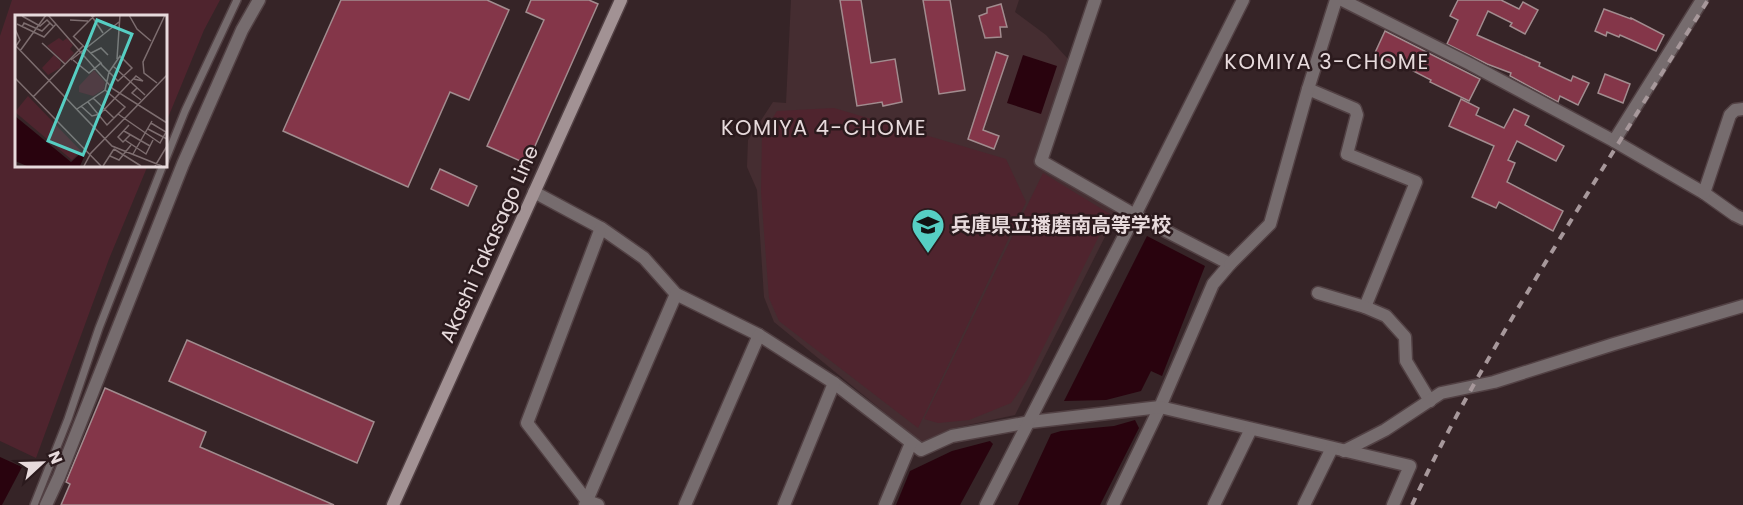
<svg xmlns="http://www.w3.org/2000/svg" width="1743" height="505" viewBox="0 0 1743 505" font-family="Poppins,'Noto Sans JP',sans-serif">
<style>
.built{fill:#452d31}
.green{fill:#4f242e}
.water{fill:#29030e}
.building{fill:#843649;stroke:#a28c8f;stroke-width:1.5}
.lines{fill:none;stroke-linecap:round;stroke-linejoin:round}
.service-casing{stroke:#524144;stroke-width:10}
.minor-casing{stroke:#524144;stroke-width:15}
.tertiary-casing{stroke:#524144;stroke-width:15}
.secondary-casing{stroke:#524144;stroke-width:15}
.service{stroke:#766c6e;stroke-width:7}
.minor{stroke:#766c6e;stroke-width:12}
.tertiary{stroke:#766c6e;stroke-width:12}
.secondary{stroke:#a29294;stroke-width:12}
.rail{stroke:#a7989b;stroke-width:4;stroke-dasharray:8 8;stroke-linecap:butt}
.labels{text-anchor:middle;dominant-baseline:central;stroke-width:5;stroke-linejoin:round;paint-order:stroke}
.poi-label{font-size:20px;font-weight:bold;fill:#e7dadc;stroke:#2b1a1d;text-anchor:start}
.street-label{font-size:20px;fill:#e7dadc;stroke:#2b1a1d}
.neighbourhood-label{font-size:21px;letter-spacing:1.5px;fill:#e7dadc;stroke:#2b1a1d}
.inset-road{fill:none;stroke:#7d6d6f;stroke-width:1.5}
.view{fill:#56cec3;fill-opacity:0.15;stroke:#56cec3;stroke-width:3}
.inset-edge{fill:none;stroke:#e7dadc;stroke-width:3}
</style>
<rect width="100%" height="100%" fill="#362427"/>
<path class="built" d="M791 0H1019L1015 12 1046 35 1069 60 1035 164 1118 211 1015 415 954 428 922 443 774 322 764 297 757 190 747 167 748 140 773 102 786 103Z"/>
<g class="green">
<path d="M12 0H220L204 30 165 125V16H16V165H148L109 259 36 458 0 441V36Z"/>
<path d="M834 108 1006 159 1026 202 918 428 779 321 769 298 761 192 762 135 777 111Z"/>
<path d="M1043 173 1110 214 1027 380 1011 403 969 420 938 423 924 419Z"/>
</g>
<g class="water">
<path d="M1023 55 1057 66 1041 114 1007 103Z"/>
<path d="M1147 236 1205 266 1162 376 1151 371 1141 391 1106 400 1064 401Z"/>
<path d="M1135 420 1139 428 1100 505H1018L1051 434 1061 431 1114 426Z"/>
<path d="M990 441 993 444 960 505H896L910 471 952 451Z"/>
<path d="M0 457 22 467 2 505H0Z"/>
</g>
<g class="building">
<path d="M341 0H487L509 10 469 100 450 92 408 187 283 131Z"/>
<path d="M531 0H589L598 4 527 164 487 146 544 20 526 12Z"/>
<path d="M840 0H861L871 63 895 59 902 102 883 106 882 102 857 106Z"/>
<path d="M923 0H950L965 90 939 94Z"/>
<path d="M1458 0H1501L1519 9 1523 2 1538 10 1525 34 1510 26 1512 23 1488 11 1477 35 1540 63 1539 66 1571 81 1573 76 1589 83 1578 105 1560 96 1558 102 1510 76 1511 73 1487 64 1447 44 1458 20 1450 16Z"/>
<path d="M1001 4 1007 27H1000L1001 37 985 38 979 16 987 13V8Z"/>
<path d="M1604 9 1631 19V18L1664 35 1656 51 1620 35 1619 37 1607 32 1606 36 1595 31Z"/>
<path d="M1385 31 1480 79 1469 101 1430 82 1431 80 1398 63 1396 66 1374 55Z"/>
<path d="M996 52 1008 56 983 130 999 136 994 149 968 139Z"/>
<path d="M1605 74 1630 84 1623 103 1598 93Z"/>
<path d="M1461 99 1479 108 1476 115 1504 128 1514 109 1529 116 1525 125 1564 146 1556 161 1517 141 1508 160 1515 163 1507 182 1563 211 1553 231 1499 202 1496 208 1472 197 1494 146 1449 126Z"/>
<path d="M440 169 477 186 468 206 431 189Z"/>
<path d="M187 340 374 422 357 463 169 381Z"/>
<path d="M105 388 206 432 200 447 334 505H61L70 484 66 482Z"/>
</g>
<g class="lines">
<defs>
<g id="service">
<path d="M165 161 185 111 237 0"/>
<path d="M34 505 68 419 99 328 163 165"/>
</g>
<g id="minor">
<path d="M1095 0 1041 161 1135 215 1230 264 1213 284 1160 407 1113 505"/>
<path d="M1342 0 1470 64 1614 141 1704 193 1735 215 1743 219"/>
<path d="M1308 89 1355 109 1357 115 1347 154 1416 182 1365 307"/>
<path d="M1614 141 1702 0"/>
<path d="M534 192 601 228 644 258 676 294 759 335 834 383 921 450 952 436 1030 422 1160 407 1410 466 1393 505"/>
<path d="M1704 193 1730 115 1735 110 1743 109"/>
<path d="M1230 264 1270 224 1308 89 1336 0"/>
<path d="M1318 293 1365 307 1386 316 1405 337 1406 361 1430 401"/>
<path d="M1344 451 1385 430 1441 393 1494 382 1614 344 1743 306"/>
<path d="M46 505 59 477 183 164 242 30 259 0"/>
<path d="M585 505 676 294"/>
<path d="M598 505 587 501 527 423 601 228"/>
<path d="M685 505 759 335"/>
<path d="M784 505 834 383"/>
<path d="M885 505 911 443"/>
<path d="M1214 505 1251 429"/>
<path d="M1304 505 1332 448"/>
</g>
<path id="tertiary" d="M986 505 1135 215 1243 0"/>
<path id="secondary" d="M393 505 621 0"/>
</defs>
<use href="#service" class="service-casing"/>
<use href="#minor" class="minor-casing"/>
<use href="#tertiary" class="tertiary-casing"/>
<use href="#secondary" class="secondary-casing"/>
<use href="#service" class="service"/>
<use href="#minor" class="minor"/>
<use href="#tertiary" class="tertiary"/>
<use href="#secondary" class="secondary"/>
<path class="rail" d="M1412 505C1452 418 1501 336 1550 255 1602 169 1655 84 1708 0"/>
</g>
<defs>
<symbol id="school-pin" viewBox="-11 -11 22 30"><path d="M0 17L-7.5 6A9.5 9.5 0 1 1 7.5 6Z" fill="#56cec3" stroke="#2b1a1d"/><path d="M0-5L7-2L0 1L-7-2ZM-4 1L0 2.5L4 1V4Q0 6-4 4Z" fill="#111"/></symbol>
</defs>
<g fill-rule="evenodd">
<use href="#school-pin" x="909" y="206" width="38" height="52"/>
</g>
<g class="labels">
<g class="poi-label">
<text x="951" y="225">兵庫県立播磨南高等学校</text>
</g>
<g class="street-label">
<text transform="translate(489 244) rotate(-66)">Akashi Takasago Line</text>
</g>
<g class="neighbourhood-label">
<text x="1327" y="61">KOMIYA 3-CHOME</text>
<text x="824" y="127">KOMIYA 4-CHOME</text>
</g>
</g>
<g transform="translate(15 15)">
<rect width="152" height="152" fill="#362427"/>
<path d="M44 23 48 26 52 23 58 30 55 34 59 38 50 48 32 31ZM39 40 46 47 45 53 33 60 27 53ZM79 55 90 67 89 74 78 81 64 77V71ZM13 81 66 136 57 145 0 97Z" fill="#4f242e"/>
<path d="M0 101 56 147 66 138 69 142 65 151H12L0 146Z" fill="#29030e"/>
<path class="inset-road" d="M33 0 98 74 152 108M76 0 88 18M114 0 122 14 136 26M7 1 25 11 32 5 38 11M55 5 73 6M2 9 29 22 41 9M7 12 9 8 27 16 35 8M0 14 5 25 1 31M58 21 86 48M58 22 80 0M27 28 50 49M0 30 97 131 147 151M5 36 31 0M76 38 86 33 93 40M102 44 105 0M56 45 104 7M58 45 74 58 86 48 87 50 103 66 117 53 105 41 94 57 90 75 62 94M98 51 130 80M0 63 86 151M142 68 129 58 128 47 150 0M122 73 117 78 126 85M18 82 68 31M78 83 99 103M73 87 92 110 110 92 90 75M66 91 77 101 85 99 121 61 128 66 119 64M103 99 145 128 151 117 136 108M114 110 103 122 108 127 115 120M133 114 152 124M109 116 135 131M110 125 131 139 138 125M99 134 126 151M118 139 137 106M95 141 104 145 116 130M69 151 76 138 152 60M88 151 99 134M140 151 152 131"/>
<path class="view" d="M82 5 117 19 68 140 33 126Z"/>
<rect width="152" height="152" class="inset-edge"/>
</g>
<g transform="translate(42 463) rotate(68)" stroke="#2b1a1d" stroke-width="4.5" paint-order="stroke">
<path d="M0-4.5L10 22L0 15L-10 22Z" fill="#e7dadc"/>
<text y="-9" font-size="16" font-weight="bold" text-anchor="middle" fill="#e7dadc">N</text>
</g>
</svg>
